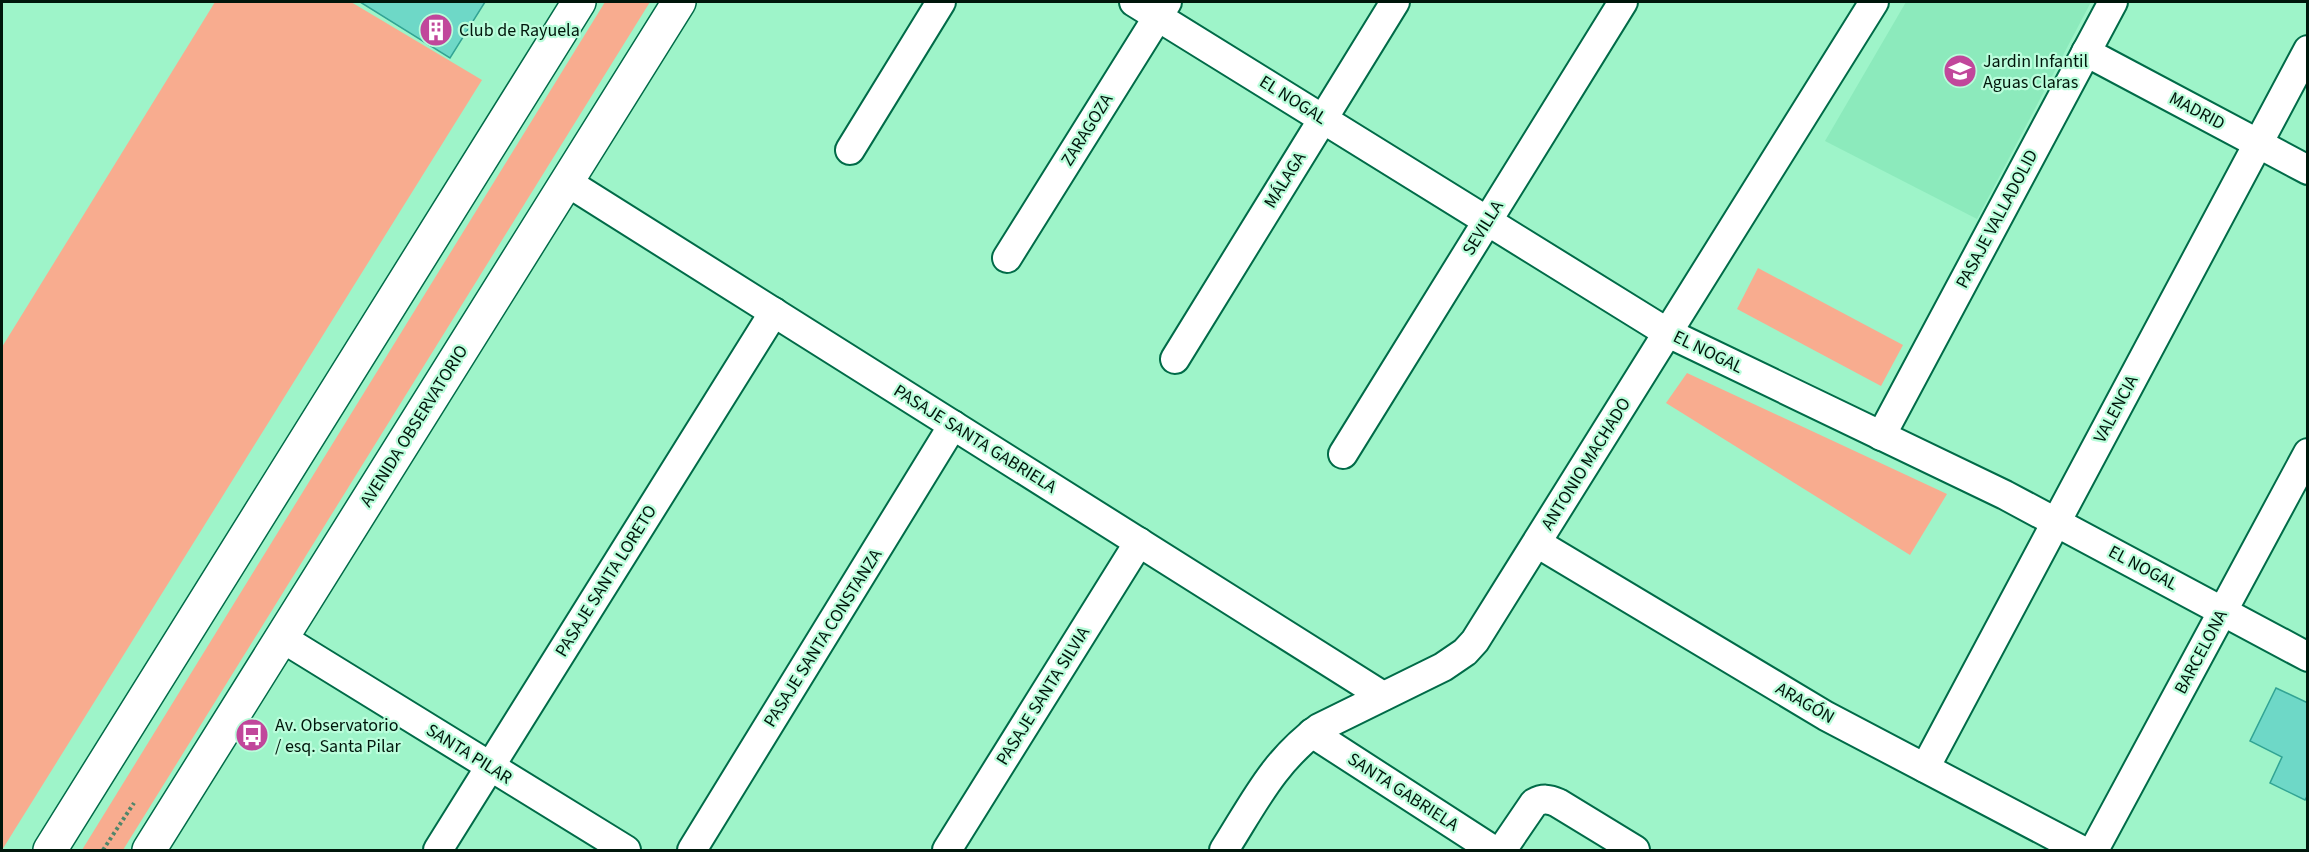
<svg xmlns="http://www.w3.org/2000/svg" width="2309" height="852" viewBox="0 0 2309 852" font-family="'Source Sans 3',sans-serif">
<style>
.built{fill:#8ceabc}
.green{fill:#f8ac8f}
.building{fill:#6ed8c7;stroke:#32a494;stroke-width:1.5}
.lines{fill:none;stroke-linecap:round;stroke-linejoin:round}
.minor-casing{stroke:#016b48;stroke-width:32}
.secondary-casing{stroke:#016b48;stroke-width:36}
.path{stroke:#4f856a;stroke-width:4;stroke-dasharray:3 3;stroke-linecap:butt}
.minor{stroke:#fff;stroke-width:28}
.secondary{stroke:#fff;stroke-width:33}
.labels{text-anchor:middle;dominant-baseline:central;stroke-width:4.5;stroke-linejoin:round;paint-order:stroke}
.poi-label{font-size:18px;fill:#00160b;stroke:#bafddb;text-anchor:start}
.street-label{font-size:18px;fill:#00160b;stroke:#bafddb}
</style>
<rect width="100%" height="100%" fill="#9ef4c9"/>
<path class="built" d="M1906 2H2091L1977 219 1825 141Z"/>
<g class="green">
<path d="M215 2H351L482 80 2 850V347Z"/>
<path d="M605 2H650L123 850H82Z"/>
<path d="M1758 268 1903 345 1881 386 1737 309Z"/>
<path d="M1687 373 1947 494 1910 555 1666 403Z"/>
</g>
<g class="building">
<path d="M360 2H485L450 58Z"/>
<path d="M2276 688 2308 703V795L2305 800 2270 783 2282 757 2250 741Z"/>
</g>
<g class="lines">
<defs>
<g id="minor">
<path d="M1134 2 1668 333 2005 495 2308 657"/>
<path d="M2086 52 2308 170"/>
<path d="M850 150 941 2"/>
<path d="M567 182 1383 696"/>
<path d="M1007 258 1167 2"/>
<path d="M1175 359 1395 2"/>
<path d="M1881 436 2113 2"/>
<path d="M1343 454 1623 2"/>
<path d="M1537 543 1826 716 2081 850"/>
<path d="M282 638 626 850"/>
<path d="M1312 733 1493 850"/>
<path d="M1925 768 2308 50"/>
<path d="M438 850 774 312"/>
<path d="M692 850 953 425"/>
<path d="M947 850 1139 542"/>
<path d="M1224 850C1254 803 1273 762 1319 728L1443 667 1465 652 1475 641 1874 2"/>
<path d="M1502 850 1534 803C1543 798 1549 799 1558 803L1635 850"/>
<path d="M2094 850 2308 453"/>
</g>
<g id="secondary">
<path d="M50 850 579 2"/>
<path d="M149 850 679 2"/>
</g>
</defs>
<use href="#minor" class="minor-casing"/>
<use href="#secondary" class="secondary-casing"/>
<path class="path" d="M103 850 134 803"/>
<use href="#minor" class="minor"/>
<use href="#secondary" class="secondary"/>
</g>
<defs>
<symbol id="building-disc" viewBox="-11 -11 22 22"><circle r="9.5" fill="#c1479b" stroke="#bafddb"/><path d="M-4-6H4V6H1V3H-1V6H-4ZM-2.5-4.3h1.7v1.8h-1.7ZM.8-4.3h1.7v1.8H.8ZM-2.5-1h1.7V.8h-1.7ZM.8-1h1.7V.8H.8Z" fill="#fff"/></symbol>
<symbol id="school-disc" viewBox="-11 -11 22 22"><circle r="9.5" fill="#c1479b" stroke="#bafddb"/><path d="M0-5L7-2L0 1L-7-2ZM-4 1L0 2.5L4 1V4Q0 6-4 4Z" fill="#fff"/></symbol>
<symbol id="bus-disc" viewBox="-11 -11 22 22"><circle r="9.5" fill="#c1479b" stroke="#bafddb"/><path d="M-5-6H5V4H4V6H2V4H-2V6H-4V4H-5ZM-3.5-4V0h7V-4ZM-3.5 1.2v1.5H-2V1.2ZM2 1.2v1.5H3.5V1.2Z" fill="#fff"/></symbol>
</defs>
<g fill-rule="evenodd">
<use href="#building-disc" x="417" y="11" width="38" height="38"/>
<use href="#school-disc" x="1941" y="52" width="38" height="38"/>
<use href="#bus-disc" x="233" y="716" width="38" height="38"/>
</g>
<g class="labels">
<g class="poi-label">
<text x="459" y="30">Club de Rayuela</text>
<text x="1983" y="61">Jardin Infantil<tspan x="1983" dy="21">Aguas Claras</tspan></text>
<text x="275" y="725">Av. Observatorio<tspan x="275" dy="21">/ esq. Santa Pilar</tspan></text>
</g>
<g class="street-label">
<text transform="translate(1293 100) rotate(32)">EL NOGAL</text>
<text transform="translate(2197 111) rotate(28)">MADRID</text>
<text transform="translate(1087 130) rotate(-58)">ZARAGOZA</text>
<text transform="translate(1285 180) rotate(-58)">MÁLAGA</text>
<text transform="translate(1997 219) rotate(-62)">PASAJE VALLADOLID</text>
<text transform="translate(1483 228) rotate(-58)">SEVILLA</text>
<text transform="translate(1708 352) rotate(26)">EL NOGAL</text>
<text transform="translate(2116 409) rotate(-62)">VALENCIA</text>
<text transform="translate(414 426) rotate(-58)">AVENIDA OBSERVATORIO</text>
<text transform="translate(975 439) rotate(32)">PASAJE SANTA GABRIELA</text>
<text transform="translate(1586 464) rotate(-58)">ANTONIO MACHADO</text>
<text transform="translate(2143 568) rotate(28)">EL NOGAL</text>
<text transform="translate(606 581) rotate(-58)">PASAJE SANTA LORETO</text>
<text transform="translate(823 638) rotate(-58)">PASAJE SANTA CONSTANZA</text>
<text transform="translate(2201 652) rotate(-62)">BARCELONA</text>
<text transform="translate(1043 696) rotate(-58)">PASAJE SANTA SILVIA</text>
<text transform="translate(1805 703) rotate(30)">ARAGÓN</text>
<text transform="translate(469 754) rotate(32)">SANTA PILAR</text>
<text transform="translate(1403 792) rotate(33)">SANTA GABRIELA</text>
</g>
</g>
<rect width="2309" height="852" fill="none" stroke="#00160b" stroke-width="6"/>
</svg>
